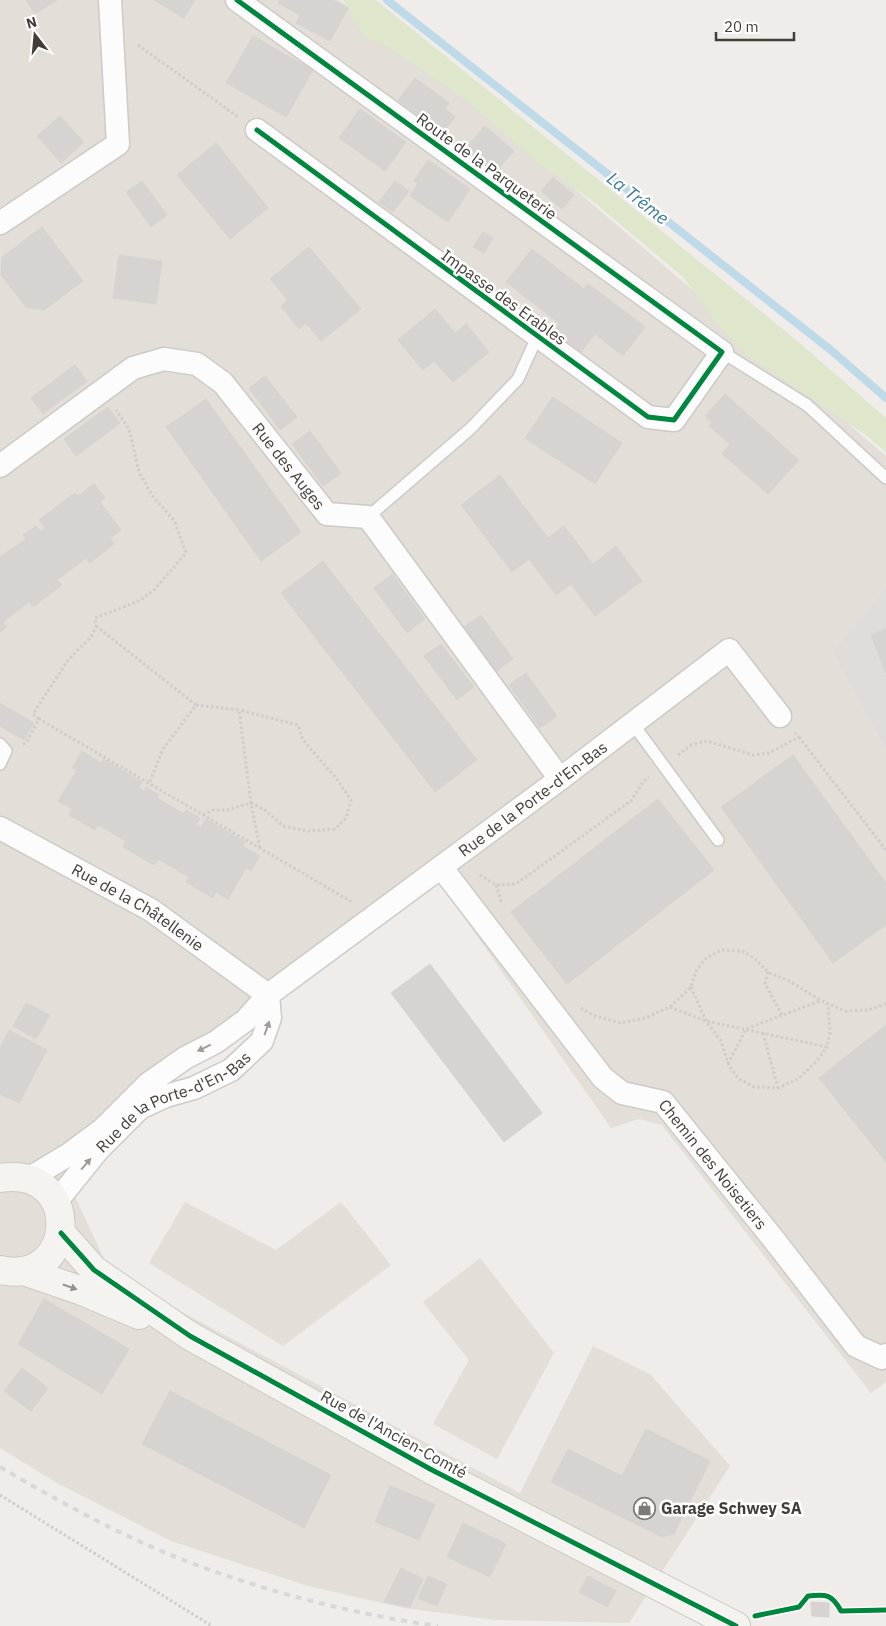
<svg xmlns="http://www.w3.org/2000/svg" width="886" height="1626" viewBox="0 0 886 1626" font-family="'IBM Plex Sans',sans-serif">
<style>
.residential{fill:#e3ded7}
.industrial{fill:#e0dcd9}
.green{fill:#dee6cc}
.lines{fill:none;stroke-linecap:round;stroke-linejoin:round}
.stream{stroke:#bedae8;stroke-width:8}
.building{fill:#d7d3d0;stroke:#d7d3cf}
.lane-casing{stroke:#cdcac7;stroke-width:14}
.street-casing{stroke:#cdcac7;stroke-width:25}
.secondary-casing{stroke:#cdc8c1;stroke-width:30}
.path{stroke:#cfcdcb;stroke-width:3;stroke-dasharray:2.5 2.5;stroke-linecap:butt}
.lane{stroke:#fdfcfc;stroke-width:11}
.street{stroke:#fdfcfc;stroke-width:22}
.secondary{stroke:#f5f3ef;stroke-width:28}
.rail{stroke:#d9d8d8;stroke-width:4;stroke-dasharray:6 6;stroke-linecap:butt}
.cycleway-casing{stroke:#fff;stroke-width:8}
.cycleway{stroke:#00873e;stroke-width:5}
.oneway{fill:#a09c9a}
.oneway2{fill:#938f8a}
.labels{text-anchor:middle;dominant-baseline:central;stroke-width:5;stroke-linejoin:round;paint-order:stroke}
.street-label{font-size:16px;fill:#433d37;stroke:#fff}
.poi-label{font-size:16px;font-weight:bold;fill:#433d37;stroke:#fff;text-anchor:start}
.water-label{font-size:18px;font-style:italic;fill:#3a7a9c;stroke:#fff}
</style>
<rect width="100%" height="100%" fill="#efece9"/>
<g class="residential">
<path d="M0 0H339L456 87 886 456V587L832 652 886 750V1382L871 1393 662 1125 639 1119 611 1128 433 873 54 1151 111 1274 520 1493 593 1346 651 1375 730 1466 629 1623 495 1620 404 1608 308 1586 171 1541 57 1483 0 1448Z"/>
<path d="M185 1202 276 1250 341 1202 391 1265 283 1346 149 1263Z"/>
<path d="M480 1258 554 1353 497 1459 433 1424 469 1360 423 1302Z"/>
</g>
<path class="industrial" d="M886 587V750L832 652Z"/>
<path class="green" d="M343 0H376L789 334 886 418V452L866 435 746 355 718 325 683 277 590 199 543 167 468 102 389 47 370 40 361 31Z"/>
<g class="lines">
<path class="stream" d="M387 0 832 351 886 398"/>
</g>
<g class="building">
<path d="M26 0H57L35 14Z"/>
<path d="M154 0H195L184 18Z"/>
<path d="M280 0H333L348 8 330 41 296 23 300 15 278 3Z"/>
<path d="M253 36 313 70 286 117 226 83Z"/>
<path d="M415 78 449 103 445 109 455 117 443 133 398 100Z"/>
<path d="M360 109 406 142 385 171 339 138Z"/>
<path d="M60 116 84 142 61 163 37 136Z"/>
<path d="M485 126 514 151 494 174 465 149Z"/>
<path d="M216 143 268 208 230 239 177 175Z"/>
<path d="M428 160 470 189 448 222 410 196 418 183 414 181Z"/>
<path d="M553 177 574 195 562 209 541 191Z"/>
<path d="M142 181 167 215 151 227 126 192Z"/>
<path d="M395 181 409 191 393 212 379 202Z"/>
<path d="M42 227 83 281 44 310 26 307 1 275 2 257Z"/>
<path d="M483 232 493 238 484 253 473 247Z"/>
<path d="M309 247 361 309 321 341 306 323 299 329 281 306 288 300 270 279Z"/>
<path d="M532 249 584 289 588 284 645 327 623 356 595 334 581 352 554 331 560 324 506 282Z"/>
<path d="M119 255 162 261 156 304 113 298Z"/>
<path d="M435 309 455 333 466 324 489 352 453 382 434 361 423 370 398 340Z"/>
<path d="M75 365 87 381 43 414 31 398Z"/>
<path d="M265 376 297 417 280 430 249 388Z"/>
<path d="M725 394 799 460 768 494 722 454 730 444 709 426 712 422 705 416Z"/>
<path d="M553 397 622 443 595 484 525 438Z"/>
<path d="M206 399 301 532 261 561 166 427Z"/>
<path d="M108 407 120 423 76 456 64 439Z"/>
<path d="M310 431 341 473 323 486 292 444Z"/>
<path d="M500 475 548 538 564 526 593 564 616 546 642 581 595 616 571 584 556 595 529 559 512 572 461 505Z"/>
<path d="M94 484 105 498 100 502 121 530 110 538 114 544 90 563 86 558 57 580 62 585 33 607 29 602 3 622 7 627 0 632V557L26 539 23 535 36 526 41 531 45 528 39 520 75 493 78 496Z"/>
<path d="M323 561 477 760 435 792 281 593Z"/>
<path d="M392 574 425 619 407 633 374 588Z"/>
<path d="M481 615 513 659 497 671 464 627Z"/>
<path d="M886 629V673L871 635Z"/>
<path d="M441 644 474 687 457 700 424 656Z"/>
<path d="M526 673 557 716 540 728 509 685Z"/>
<path d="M0 703 34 723 24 740 0 726Z"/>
<path d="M82 751 101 763 104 759 142 782 139 788 144 791 146 787 159 795 157 798 184 814 186 810 200 818 196 825 201 827 206 819 245 842 243 846 260 856 251 871 246 868 228 899 216 892 213 898 186 882 189 877 158 859 154 865 123 847 126 841 98 825 95 830 69 815 72 809 58 801 77 770 72 768Z"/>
<path d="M793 755 886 883V925L833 963 721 807Z"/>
<path d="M658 799 714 870 567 984 511 912Z"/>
<path d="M430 964 542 1113 504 1142 391 993Z"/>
<path d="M26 1003 50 1015 36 1039 13 1026Z"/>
<path d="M886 1025V1162L819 1078Z"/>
<path d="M9 1030 47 1050 19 1103 0 1094V1048Z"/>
<path d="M44 1299 129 1349 102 1394 18 1344Z"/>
<path d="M22 1368 48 1388 31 1411 4 1391Z"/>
<path d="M170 1391 331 1475 304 1528 142 1444Z"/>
<path d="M646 1429 710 1461 674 1534 662 1537 551 1482 568 1449 622 1476Z"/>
<path d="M390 1486 435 1504 419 1540 375 1522Z"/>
<path d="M463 1523 506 1544 490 1577 447 1557Z"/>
<path d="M401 1568 423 1579 410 1607 384 1602Z"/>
<path d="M428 1576 447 1584 437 1606 418 1598Z"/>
<path d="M588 1576 616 1591 607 1607 579 1592Z"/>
<path d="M811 1602 829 1603V1617L812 1616Z"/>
</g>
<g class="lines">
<defs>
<g id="lane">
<path d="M722 352 807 405 886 478"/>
<path d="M368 517 470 429 518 379 537 337"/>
<path d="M633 724 718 840"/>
<path d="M0 744 6 751 0 764"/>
</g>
<g id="street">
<path d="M237 0 722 352 674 420 648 417 257 130"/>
<path d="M0 223 118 144 110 0"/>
<path id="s1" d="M0 466 133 368 164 359 197 364 223 383 327 514 368 517 560 779"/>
<path id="s2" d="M0 828 151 910 268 995"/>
<path id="s3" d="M441 867 603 1078 622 1093 663 1102 775 1241 856 1346 882 1358 886 1355"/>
<path id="s4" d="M28 1179 68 1155 103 1129 148 1084 185 1058 216 1042 246 1020 268 995 560 779 729 650 780 716"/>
<path id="s5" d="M56 1202 98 1150 140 1108 166 1096 194 1088 231 1070 262 1041 270 1018 268 995"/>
</g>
<g id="secondary">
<path d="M0 1178C84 1165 77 1287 0 1270"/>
<path d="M61 1233 94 1270 190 1336 432 1470 736 1626"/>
<path d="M24 1271 82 1291 139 1315"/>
</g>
</defs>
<use href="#lane" class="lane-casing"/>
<use href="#street" class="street-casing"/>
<use href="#secondary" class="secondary-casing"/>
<g class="path">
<path d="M138 45 238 117"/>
<path d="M96 626 196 705 163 749 149 784"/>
<path d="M196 705 239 710 251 803 260 849"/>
<path d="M39 719 33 714 68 660 91 637 96 626 95 618 139 601 155 589 186 553 174 520 153 497 139 472 129 429 116 410"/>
<path d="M799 737 886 850"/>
<path d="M23 744 26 743 39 719 352 902"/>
<path d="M678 755 691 745 707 741 753 755 769 753 799 737 795 733"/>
<path d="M203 815 213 810H227L251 803 265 810 283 826 308 831 335 829 346 818 351 800 336 778 303 740 298 725 239 710"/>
<path d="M480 875 496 885 516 884 631 801 644 781 649 777"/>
<path d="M496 885 502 904"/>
<path d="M768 972 765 984 782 1015"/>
<path d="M691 987 706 1021 721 1041 729 1066 739 1079 754 1087 778 1088 798 1079 816 1062 827 1047"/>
<path d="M670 1007 706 1021 827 1047 830 1033 828 1004"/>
<path d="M581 1008 595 1016 621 1023 645 1018 670 1007 691 987 696 971 705 959 721 950 742 951 754 958 768 972 791 982 820 1000 845 1011 868 1010 886 1004"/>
<path d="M763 1033 778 1088"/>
<path d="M728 1064 746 1029 820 1001"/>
<path d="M0 1495 212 1626"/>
</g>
<use href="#lane" class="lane"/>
<use href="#street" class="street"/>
<use href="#secondary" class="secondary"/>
<path class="rail" d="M0 1467C60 1502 121 1536 186 1561 267 1592 352 1614 438 1626"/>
<defs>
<g id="cycleway">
<path d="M237 0 722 352 674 420 648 417 257 130"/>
<path d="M61 1233 94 1270 190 1336 432 1470 736 1626"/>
<path d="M755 1616 799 1607 808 1596C826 1594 832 1594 841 1611L886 1610"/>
</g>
</defs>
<use href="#cycleway" class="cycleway-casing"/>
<use href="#cycleway" class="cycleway"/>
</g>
<defs><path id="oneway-solid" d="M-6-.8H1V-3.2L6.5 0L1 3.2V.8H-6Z" transform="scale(1.25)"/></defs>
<g class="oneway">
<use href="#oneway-solid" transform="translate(267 1028) rotate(-70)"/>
<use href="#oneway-solid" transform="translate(204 1048) rotate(154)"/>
<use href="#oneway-solid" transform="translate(86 1164) rotate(-49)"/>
</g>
<use class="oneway2" href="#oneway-solid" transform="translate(70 1287) rotate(19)"/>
<defs>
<symbol id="shop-ring" viewBox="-11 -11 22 22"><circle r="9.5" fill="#fff" stroke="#7f7a75" stroke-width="1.5"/><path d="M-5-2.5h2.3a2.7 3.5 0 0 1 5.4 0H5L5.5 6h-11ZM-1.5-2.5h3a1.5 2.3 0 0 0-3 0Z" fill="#7f7a75"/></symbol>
</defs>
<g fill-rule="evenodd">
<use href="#shop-ring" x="632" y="1496" width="25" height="25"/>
</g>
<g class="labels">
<g class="street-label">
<text transform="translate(487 166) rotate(36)">Route de la Parqueterie</text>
<text transform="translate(504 297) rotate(36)">Impasse des Erables</text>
<text stroke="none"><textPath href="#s1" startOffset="369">Rue des Auges</textPath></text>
<text stroke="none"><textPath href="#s4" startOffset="634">Rue de la Porte-d'En-Bas</textPath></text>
<text stroke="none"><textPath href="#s2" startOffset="159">Rue de la Châtellenie</textPath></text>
<text stroke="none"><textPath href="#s5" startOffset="158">Rue de la Porte-d'En-Bas</textPath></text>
<text stroke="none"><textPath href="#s3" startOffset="412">Chemin des Noisetiers</textPath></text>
<text transform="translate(394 1434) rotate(29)">Rue de l'Ancien-Comté</text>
</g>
<g class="poi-label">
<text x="661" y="1508">Garage Schwey SA</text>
</g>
<g class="water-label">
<text transform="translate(638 198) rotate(38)">La Trême</text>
</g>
</g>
<g transform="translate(35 35) rotate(344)" stroke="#ffffff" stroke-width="4" paint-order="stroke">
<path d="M0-4L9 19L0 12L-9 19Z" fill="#433d37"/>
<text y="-8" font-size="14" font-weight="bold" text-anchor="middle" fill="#433d37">N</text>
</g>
<path d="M716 32v8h78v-8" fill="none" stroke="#433d37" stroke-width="2.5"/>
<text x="724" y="32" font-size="15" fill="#433d37" stroke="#ffffff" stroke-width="4" paint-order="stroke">20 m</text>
</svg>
